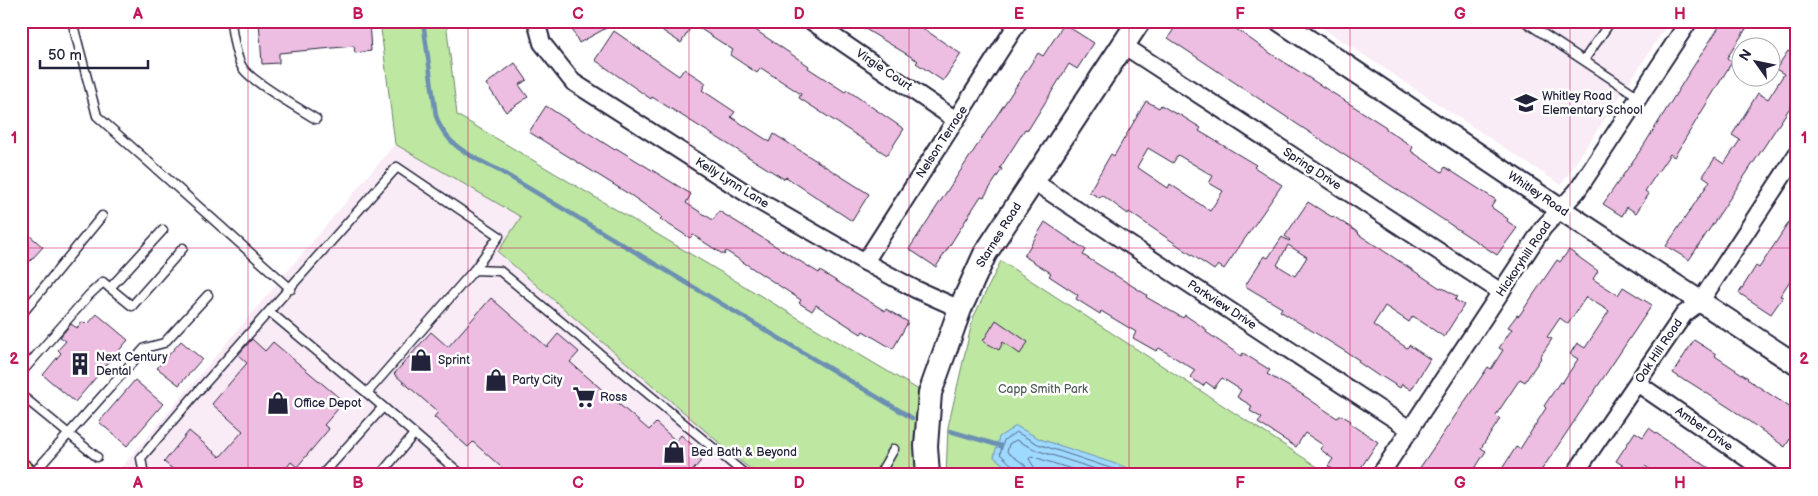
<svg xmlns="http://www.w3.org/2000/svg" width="1818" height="496" viewBox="0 0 1818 496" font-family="'Balsamiq Sans',sans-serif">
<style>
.built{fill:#faecf6}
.green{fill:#bee7a2;stroke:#70846e}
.water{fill:#9ed9ff;stroke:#6c90b1}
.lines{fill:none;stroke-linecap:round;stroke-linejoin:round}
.shore{stroke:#546b89;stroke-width:1}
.stream{stroke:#6c90b1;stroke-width:4.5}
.building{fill:#edbee1;stroke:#22223b;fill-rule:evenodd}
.service-casing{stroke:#22223b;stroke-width:11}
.minor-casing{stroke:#22223b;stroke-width:20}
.tertiary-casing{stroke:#22223b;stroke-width:24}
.secondary-casing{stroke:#22223b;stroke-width:26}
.primary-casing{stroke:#22223b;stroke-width:29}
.service{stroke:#fff;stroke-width:8}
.minor{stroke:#fff;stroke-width:16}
.tertiary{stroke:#fff;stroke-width:20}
.secondary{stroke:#fff;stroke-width:22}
.primary{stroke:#fcde96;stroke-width:25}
.grid{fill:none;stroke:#c2185b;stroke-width:1;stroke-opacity:0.55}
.labels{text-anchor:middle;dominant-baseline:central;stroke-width:5;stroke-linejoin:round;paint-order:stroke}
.street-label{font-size:12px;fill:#22223b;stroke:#fff}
.poi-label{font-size:12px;fill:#22223b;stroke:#fff;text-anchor:start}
.park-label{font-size:12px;fill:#515d5a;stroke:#fff}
.neatline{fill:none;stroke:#c2185b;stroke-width:2}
.grid-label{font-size:16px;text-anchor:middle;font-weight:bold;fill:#c2185b}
</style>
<rect width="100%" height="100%" fill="#fff"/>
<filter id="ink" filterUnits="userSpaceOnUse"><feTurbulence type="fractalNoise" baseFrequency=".02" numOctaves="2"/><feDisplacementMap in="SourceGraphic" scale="10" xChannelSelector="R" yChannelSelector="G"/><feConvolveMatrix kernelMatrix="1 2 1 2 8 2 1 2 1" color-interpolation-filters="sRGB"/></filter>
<g filter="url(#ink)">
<g class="built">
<path d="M1312 21H1670L1561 185Z"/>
<path d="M395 144 521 217 498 253 745 465 760 475H115Z"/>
</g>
<g class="green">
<path d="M380 21H446L457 115 919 390 915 475H760L745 465 498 252 521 217 395 144Z"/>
<path d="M1001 261 1330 475H946L948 427 973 318Z"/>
</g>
<path class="water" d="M1016 426 1040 439 1131 469 1140 475H1021L1010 470 994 457 999 437Z"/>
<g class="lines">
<g class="shore">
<path d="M1021 475 1019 469 1012 465 1000 454 1004 440 1016 432 1038 444 1131 475"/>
<path d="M1027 475 1025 465 1007 452 1009 444 1016 440 1036 450 1114 475"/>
<path d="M1035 475 1034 467 1029 459 1031 456 1090 475"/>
</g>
<g class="stream">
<path d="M423 21 436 116C446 147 473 157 500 171L912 418"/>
<path d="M950 431 1001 446"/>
</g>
</g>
<g class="building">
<path d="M259 21H369L371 51 355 53 354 46 279 53V63L262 64Z"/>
<path d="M568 21H619L579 43Z"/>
<path d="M648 21H742L809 66 808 68 845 92 847 90 904 129 887 155 799 98 801 94 761 68 757 73 730 55 733 50 693 24 681 43Z"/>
<path d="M852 21H912L961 54 943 81 916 63 918 61Z"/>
<path d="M1179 21H1225L1270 53 1386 127V129L1413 147 1411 151 1442 172 1445 167 1496 200 1491 207 1508 219 1507 221 1517 228 1497 255 1300 126 1168 38Z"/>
<path d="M1723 21H1751L1727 58 1732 62 1674 157 1670 154 1645 191 1649 194 1636 213 1627 207 1622 216 1603 204 1644 145 1689 73Z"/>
<path d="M1064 24 1094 43 1077 69 1069 64 1028 130 1025 129 1000 168 1002 169 984 197 981 196 936 267 909 249 1038 53 1043 56Z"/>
<path d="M614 31 679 76 684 69 706 83 702 90 735 112 731 117 770 142 774 134 869 194 852 221 786 177 784 179 652 97 651 99 595 60Z"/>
<path d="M1788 51 1796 56 1797 55V97L1689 260 1666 246 1710 181 1703 176 1715 158 1724 164 1740 140 1732 135 1758 93 1768 99 1784 74 1776 69Z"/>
<path d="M515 63 527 80 519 85 528 97 506 112 486 84Z"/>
<path d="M1146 101 1159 108 1161 105 1176 114 1177 113 1201 128 1199 131 1256 165 1254 167 1282 185 1224 269 1218 265 1214 270 1129 212 1128 214 1102 195 1100 198 1089 192 1111 154 1114 156ZM1148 148 1173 163 1178 155 1213 176 1209 183 1223 191 1210 211 1170 184 1168 188 1137 167Z"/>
<path d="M546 106 615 150 616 148 691 194 686 203 713 220 719 211 819 273 820 271 885 311 886 309 908 322 893 349 863 331 861 334 816 305 812 311 799 303 801 300 726 251 724 255 693 235 690 238 660 219 662 217 632 196 529 132Z"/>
<path d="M1308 202 1332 217 1333 216 1359 233 1358 234 1440 288 1441 287 1458 297 1455 300 1464 305 1444 337 1413 316 1409 322 1385 306 1373 325 1407 348 1409 345 1430 359 1411 390 1402 384 1400 388 1381 376 1380 377 1358 362 1359 360 1280 311 1282 308 1245 286 1264 256 1268 258 1282 237 1289 241 1290 240 1285 236ZM1288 245 1307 257 1295 276 1277 265Z"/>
<path d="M1797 210V270L1780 296 1783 297 1771 314 1739 293 1756 266 1759 268Z"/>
<path d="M1045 222 1086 250 1083 255 1147 295 1146 297 1183 318 1185 315 1207 330 1206 332 1241 356 1243 353 1270 370 1267 374 1300 393 1337 418 1341 415 1351 421 1350 423 1378 442 1356 475H1341L1328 466 1333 459 1320 449 1323 445 1305 433 1296 447 1258 423 1262 418 1250 411 1252 406 1237 397 1241 390 1222 378 1214 388 1206 382 1203 386 1190 377 1195 370 1159 348 1156 351 1133 338 1136 332 1101 311 1100 314 1076 299 1078 295 1049 276 1051 273 1024 256Z"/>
<path d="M21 228 43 247 21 271Z"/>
<path d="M1569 250 1598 271 1593 279 1618 295 1623 287 1652 305 1549 459 1538 475H1498L1516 447 1520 449 1546 408 1544 406 1560 382 1562 383 1578 359 1570 354 1577 343 1585 348 1609 311 1586 297 1568 324 1560 318 1547 337 1552 339 1540 357 1541 358 1525 382 1520 379 1496 415 1500 419 1481 448 1486 451 1471 475H1415L1488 367 1491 369 1503 350 1499 348 1512 329 1508 327 1517 315 1519 316 1557 260 1560 262Z"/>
<path d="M491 298 547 347 558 334 579 352 570 362 649 430 656 423 676 441 681 435 705 456 689 475H510L473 442 468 447 434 417 438 412 394 374 431 332 448 347Z"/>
<path d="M97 314 128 340 75 402 43 375 61 353 58 350 66 341 60 337 71 324 77 328 83 321 87 325Z"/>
<path d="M996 320 1028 342 1020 354 1003 342 999 350 983 341Z"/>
<path d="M252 339 265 351 273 342 344 402 324 425 329 429 297 467 291 462 281 475H180L164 462 189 431 220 457 243 431 212 404 247 363 238 355Z"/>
<path d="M1694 340 1716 354 1715 356 1748 378 1747 379 1797 412V443L1790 439 1785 447 1733 410 1686 380 1685 381 1673 373Z"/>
<path d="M181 341 202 359 179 385 157 368Z"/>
<path d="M135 380 163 404 127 446 99 422Z"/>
<path d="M1649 428 1663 438 1720 475H1658L1645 466 1638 475 1616 461 1635 432 1643 437Z"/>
</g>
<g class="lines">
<defs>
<g id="service">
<path d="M72 21 97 116 291 289"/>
<path d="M231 21C232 34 236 56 242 67 250 81 300 109 316 119"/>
<path d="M1524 21 1639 97"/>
<path d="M1584 60 1611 21"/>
<path d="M110 288 132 306 183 248"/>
<path d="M270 312 367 393"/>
<path d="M21 315 102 216"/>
<path d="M21 373 89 295 103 282 110 288 163 230"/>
<path d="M21 395 97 457"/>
<path d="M32 475 145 348 164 343 208 295"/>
<path d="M144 475 141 458 193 397 397 167 499 236 474 270"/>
<path d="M322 475 383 407"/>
<path d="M380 475 414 434"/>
<path d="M462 475 367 393 474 270 500 271 746 475"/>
<path d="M879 475 894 449"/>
</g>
<g id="minor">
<path d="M536 21 542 43 573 82 757 200 865 262 915 289 960 309"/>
<path d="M811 21 956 120"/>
<path d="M1123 45 1501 292"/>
<path d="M1033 181 1411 430"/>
<path d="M865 262 1019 21"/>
<path d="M1637 383 1771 475"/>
<path d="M1380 475 1543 228 1577 191 1689 21"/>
<path d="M1574 475 1684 314 1700 302 1797 154"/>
</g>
<path id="tertiary" d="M1280 21 1560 209 1797 365"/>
<path id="secondary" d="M928 475 926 446 930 393 960 309 985 254 1139 21"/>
<path id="primary" d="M21 472 24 475"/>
</defs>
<use href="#service" class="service-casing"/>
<use href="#minor" class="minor-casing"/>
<use href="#tertiary" class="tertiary-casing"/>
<use href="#secondary" class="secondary-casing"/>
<use href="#primary" class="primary-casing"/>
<use href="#service" class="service"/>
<use href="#minor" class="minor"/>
<use href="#tertiary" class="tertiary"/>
<use href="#secondary" class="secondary"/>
<use href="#primary" class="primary"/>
</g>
</g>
<path class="grid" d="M248 21V475M468 21V475M689 21V475M909 21V475M1129 21V475M1350 21V475M1570 21V475M21 248H1797"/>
<defs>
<symbol id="school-bare" viewBox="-9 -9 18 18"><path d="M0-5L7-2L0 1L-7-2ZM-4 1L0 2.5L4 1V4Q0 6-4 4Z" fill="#22223b" stroke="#fff" stroke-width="2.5" paint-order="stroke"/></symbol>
<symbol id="shop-bare" viewBox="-9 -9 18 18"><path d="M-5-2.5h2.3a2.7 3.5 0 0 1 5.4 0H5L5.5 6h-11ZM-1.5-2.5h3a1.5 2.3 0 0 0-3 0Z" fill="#22223b" stroke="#fff" stroke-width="2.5" paint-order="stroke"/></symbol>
<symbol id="building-bare" viewBox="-9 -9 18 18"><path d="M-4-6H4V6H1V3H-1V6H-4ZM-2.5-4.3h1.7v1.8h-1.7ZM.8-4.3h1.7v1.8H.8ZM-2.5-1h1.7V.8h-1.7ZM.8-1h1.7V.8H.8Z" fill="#22223b" stroke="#fff" stroke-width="2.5" paint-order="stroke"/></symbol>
<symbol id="supermarket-bare" viewBox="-9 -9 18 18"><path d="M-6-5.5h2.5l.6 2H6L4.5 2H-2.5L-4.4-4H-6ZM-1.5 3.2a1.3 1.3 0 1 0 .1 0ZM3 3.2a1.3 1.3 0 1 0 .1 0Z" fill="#22223b" stroke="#fff" stroke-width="2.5" paint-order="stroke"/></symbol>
</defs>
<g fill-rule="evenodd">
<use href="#school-bare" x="1510" y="87" width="32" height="32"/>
<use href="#shop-bare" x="405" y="344" width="32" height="32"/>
<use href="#building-bare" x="64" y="348" width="32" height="32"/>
<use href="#shop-bare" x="480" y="364" width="32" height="32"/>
<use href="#supermarket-bare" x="568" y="381" width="32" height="32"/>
<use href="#shop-bare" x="262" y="387" width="32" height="32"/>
<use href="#shop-bare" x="658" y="436" width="32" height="32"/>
</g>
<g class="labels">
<g class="street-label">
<text transform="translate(884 70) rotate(34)">Virgie Court</text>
<text transform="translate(942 142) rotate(-57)">Nelson Terrace</text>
<text transform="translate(1312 169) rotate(33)">Spring Drive</text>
<text transform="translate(732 183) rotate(32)">Kelly Lynn Lane</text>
<text transform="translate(1538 194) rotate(34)">Whitley Road</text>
<text transform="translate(999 235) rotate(-58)">Starnes Road</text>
<text transform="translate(1524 259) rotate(-56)">Hickoryhill Road</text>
<text transform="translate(1222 305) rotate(33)">Parkview Drive</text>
<text transform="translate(1659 351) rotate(-56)">Oak Hill Road</text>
<text transform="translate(1704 429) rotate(35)">Amber Drive</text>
</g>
<g class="poi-label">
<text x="1542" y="96">Whitley Road<tspan x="1542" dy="14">Elementary School</tspan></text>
<text x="96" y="357">Next Century<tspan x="96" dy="14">Dental</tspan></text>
<text x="438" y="360">Sprint</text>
<text x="512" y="380">Party City</text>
<text x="600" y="397">Ross</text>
<text x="294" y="403">Office Depot</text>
<text x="691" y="452">Bed Bath &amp; Beyond</text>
</g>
<g class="park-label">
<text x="1043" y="389">Capp Smith Park</text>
</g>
</g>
<rect width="1818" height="496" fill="none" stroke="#fff" stroke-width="55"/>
<g transform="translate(1756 62) rotate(303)"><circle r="24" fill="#ffffff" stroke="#a7a7b1"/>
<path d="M0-4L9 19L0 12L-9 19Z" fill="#22223b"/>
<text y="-8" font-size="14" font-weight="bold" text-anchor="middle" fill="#22223b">N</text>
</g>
<path d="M40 60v8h108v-8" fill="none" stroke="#22223b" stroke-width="2.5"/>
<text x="48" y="60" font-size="15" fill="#22223b" stroke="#ffffff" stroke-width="4" paint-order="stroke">50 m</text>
<rect x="28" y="28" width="1762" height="440" class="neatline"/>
<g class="grid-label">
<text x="138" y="19">A</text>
<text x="358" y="19">B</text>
<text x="578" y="19">C</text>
<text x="799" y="19">D</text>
<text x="1019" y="19">E</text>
<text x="1240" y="19">F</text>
<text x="1460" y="19">G</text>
<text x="1680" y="19">H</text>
<text x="14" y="143">1</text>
<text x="1804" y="143">1</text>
<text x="14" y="364">2</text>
<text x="1804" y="364">2</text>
<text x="138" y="488">A</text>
<text x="358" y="488">B</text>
<text x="578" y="488">C</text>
<text x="799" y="488">D</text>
<text x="1019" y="488">E</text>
<text x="1240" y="488">F</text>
<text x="1460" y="488">G</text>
<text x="1680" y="488">H</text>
</g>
</svg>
